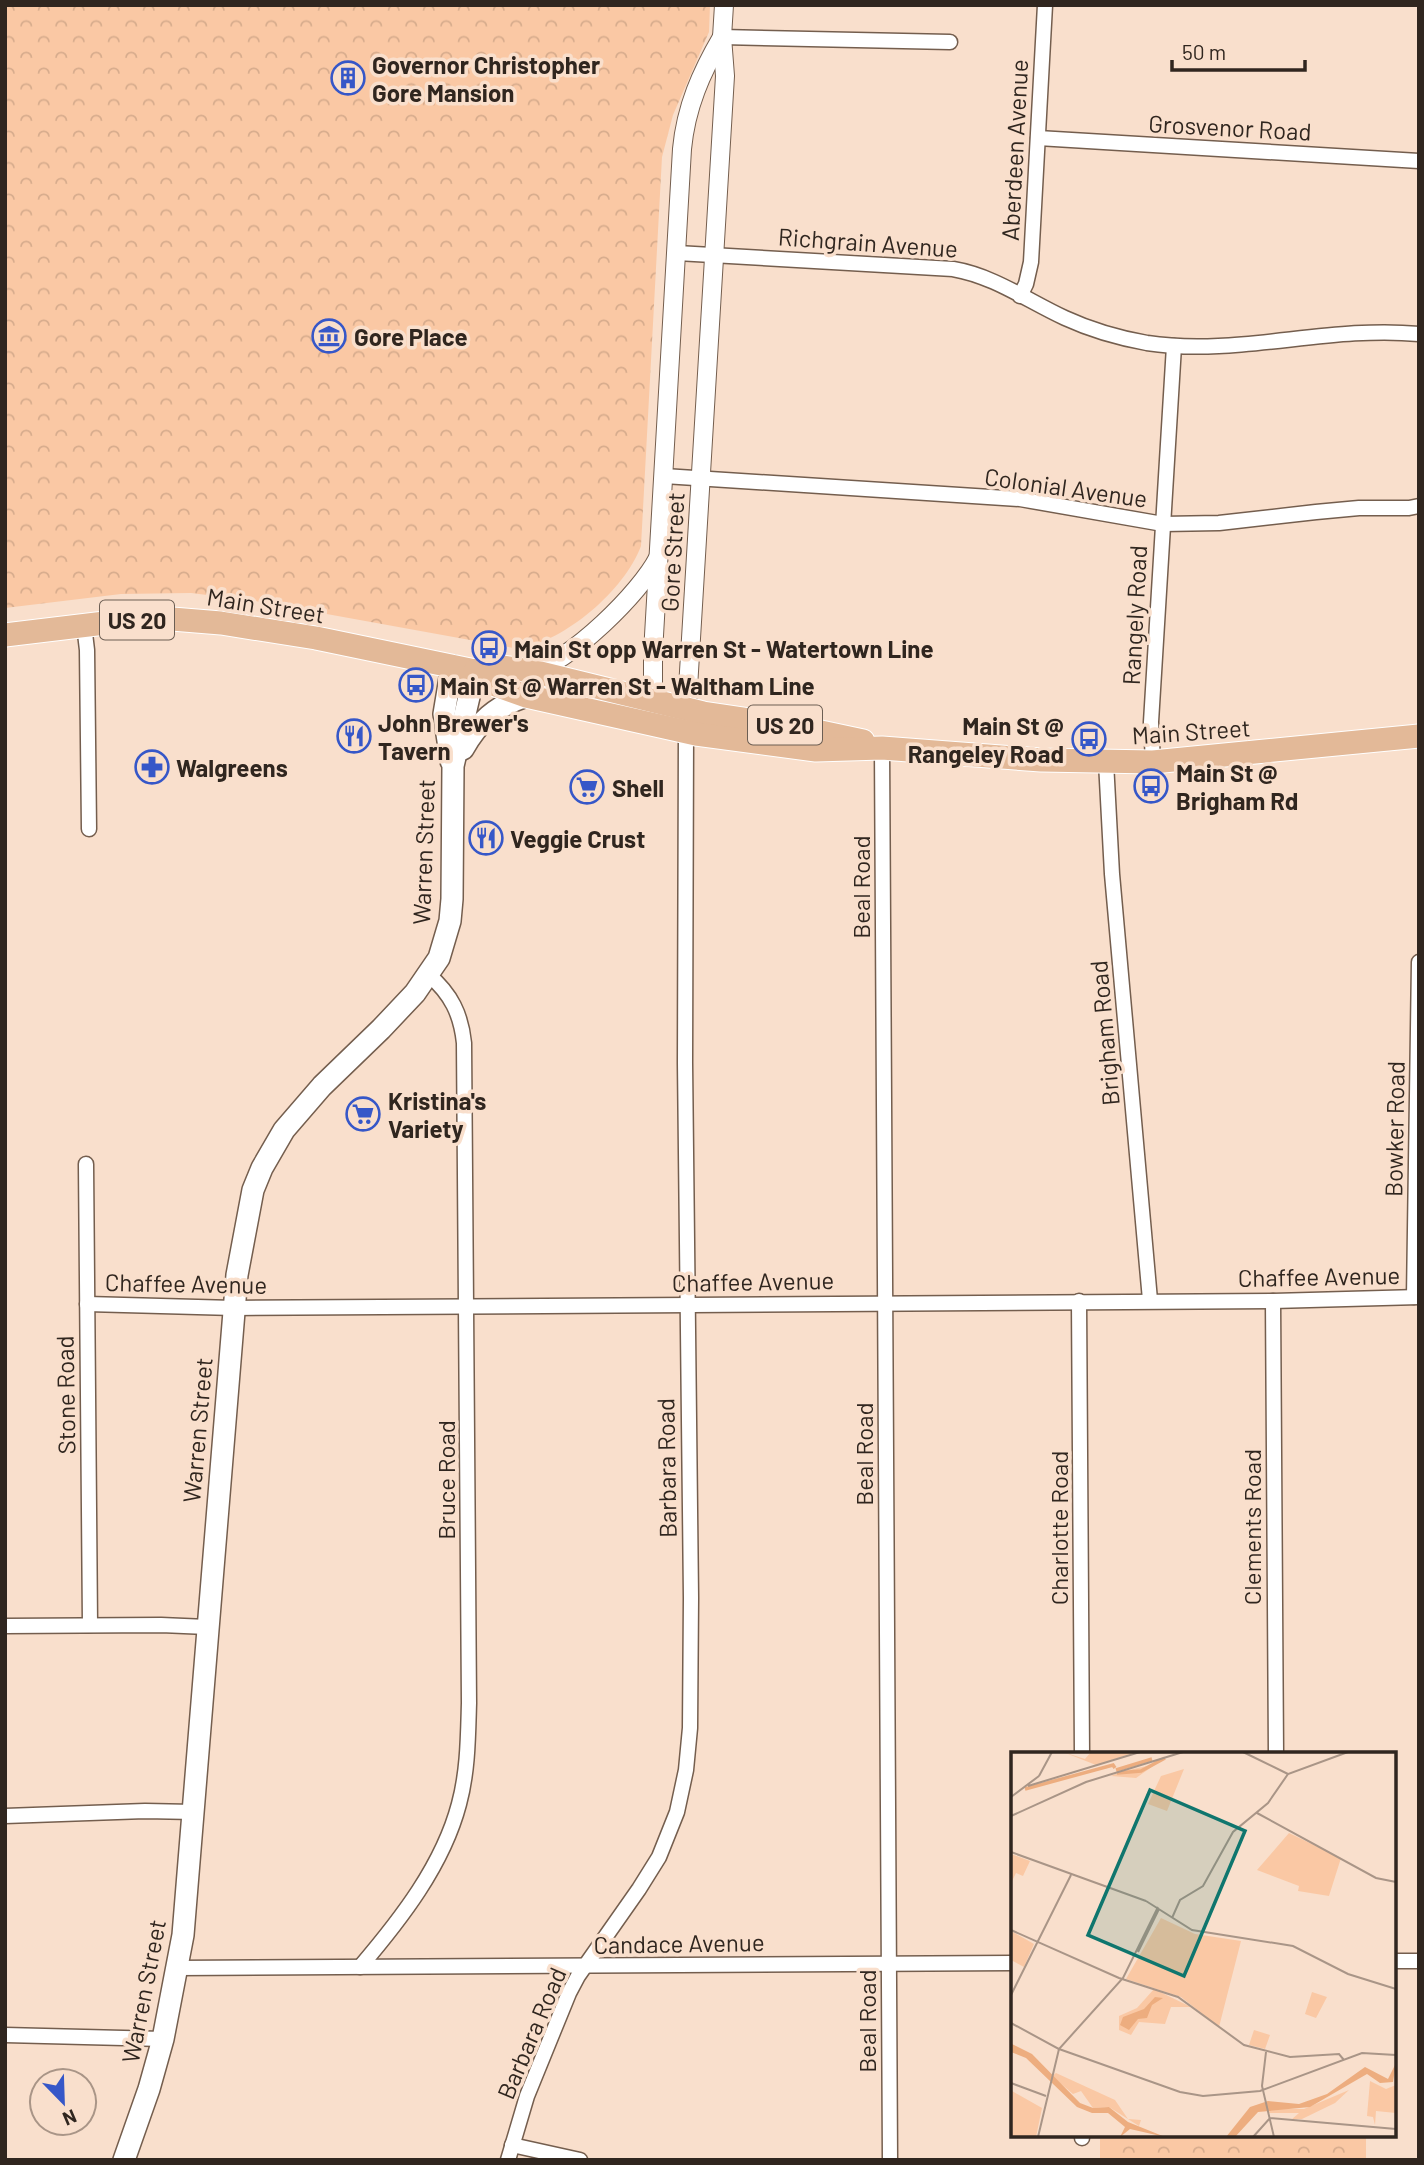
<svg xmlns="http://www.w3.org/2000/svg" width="1424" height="2165" viewBox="0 0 1424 2165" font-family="Barlow,sans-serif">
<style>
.park{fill:url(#park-crowns)}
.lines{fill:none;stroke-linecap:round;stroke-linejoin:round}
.minor-casing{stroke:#745e4e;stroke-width:17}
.tertiary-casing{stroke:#745e4e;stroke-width:20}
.secondary-casing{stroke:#745e4e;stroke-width:24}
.primary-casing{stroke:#fff;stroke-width:25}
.minor{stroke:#fff;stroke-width:14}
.tertiary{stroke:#fff;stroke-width:18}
.secondary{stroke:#fff;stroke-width:21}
.primary{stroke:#e3b998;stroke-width:23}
.labels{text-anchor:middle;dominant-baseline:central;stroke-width:7;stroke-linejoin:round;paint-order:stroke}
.shield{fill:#f9dfcc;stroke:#6c5e53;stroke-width:2}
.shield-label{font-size:23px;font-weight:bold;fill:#30261f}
.poi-label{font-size:24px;font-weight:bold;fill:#30261f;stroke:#f9dfcc;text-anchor:start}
.street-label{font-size:24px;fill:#30261f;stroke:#f9dfcc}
.inset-river{fill:none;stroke:#edad7f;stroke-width:3.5}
.inset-road{fill:none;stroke:#a99587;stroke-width:2}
.view{fill:#0f766e;fill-opacity:0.15;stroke:#0f766e;stroke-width:3.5}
.inset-edge{fill:none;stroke:#30261f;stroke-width:3.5}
</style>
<defs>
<pattern id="park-crowns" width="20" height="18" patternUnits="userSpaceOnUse" patternTransform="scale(1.75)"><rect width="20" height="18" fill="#fac8a4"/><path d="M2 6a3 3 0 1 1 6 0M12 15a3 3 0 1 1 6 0" fill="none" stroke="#d7ac8d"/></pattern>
</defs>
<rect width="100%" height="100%" fill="#f9dfcc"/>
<g class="park">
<path d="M5 5H710L709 32 673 115 662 157 641 546C624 591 566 640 519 649L255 601 191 593 121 594 5 608Z"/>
<rect x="1100" y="2135" width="266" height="25"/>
</g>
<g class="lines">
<defs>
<g id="minor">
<path d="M722 37 950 42"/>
<path d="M1038 138 1419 161"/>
<path d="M677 253 953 269C994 276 1028 301 1065 318 1091 330 1119 338 1147 343 1237 357 1328 325 1419 334"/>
<path d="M1020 296 1026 284 1031 262 1045 5"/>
<path d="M664 476 1020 499 1163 524 1219 523 1316 512 1359 508H1409L1419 506"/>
<path d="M84 625 87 650 89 829"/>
<path d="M882 748 890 2160"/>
<path d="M1106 762 1112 874 1150 1300"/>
<path d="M1153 762 1151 722 1174 346"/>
<path d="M86 1164 90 1625"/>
<path d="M1414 1297 1419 962"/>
<path d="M1079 1301 1082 1754"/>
<path d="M1273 1301 1276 1754"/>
<path d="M87 1304 234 1308 1273 1301 1419 1297"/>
<path d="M5 1626 161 1625 207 1627"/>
<path d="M5 1816 145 1811 194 1812"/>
<path d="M1394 1961H1419"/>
<path d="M360 1967C401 1919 443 1865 459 1804 468 1771 468 1736 469 1703L464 1043C461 1014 451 994 429 975"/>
<path d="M177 1968 1013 1963"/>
<path d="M5 2035 163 2039"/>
<path d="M1082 2138V2135"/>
<path d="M512 2145 580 2160"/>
<path d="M508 2160 527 2096 569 1993 578 1976 639 1889 659 1857 677 1812 686 1770 690 1728 691 1598 685 1063 686 732"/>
</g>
<g id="tertiary">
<path d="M532 671C570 662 641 592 658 558"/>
<path d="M661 709 653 685V653L682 149C686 107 701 73 722 37"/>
<path d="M686 721 725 76 722 37 724 5"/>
</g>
<g id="secondary">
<path d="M463 749C478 722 496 706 526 696"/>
<path d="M451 761 444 714 452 666"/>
<path d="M124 2160 149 2089 163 2039 183 1935 237 1275 253 1190 262 1168 284 1130 322 1086 381 1029 415 993 439 958 450 921 452 899 453 766 475 671"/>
</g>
<g id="primary">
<path d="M5 635 138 619H172L221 623 316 638 475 671 502 667 532 671 703 713 802 728 863 741"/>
<path d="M475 671 490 683 526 696 696 734 816 750 882 748 1041 760 1153 762 1419 736"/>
</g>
</defs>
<use href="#minor" class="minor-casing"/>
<use href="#tertiary" class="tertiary-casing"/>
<use href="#secondary" class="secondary-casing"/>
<use href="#primary" class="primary-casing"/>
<use href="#minor" class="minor"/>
<use href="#tertiary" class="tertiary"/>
<use href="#secondary" class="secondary"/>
<use href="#primary" class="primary"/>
</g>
<defs>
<symbol id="building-ring" viewBox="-11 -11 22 22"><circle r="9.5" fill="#f9dfcc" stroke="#3657c8" stroke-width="1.5"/><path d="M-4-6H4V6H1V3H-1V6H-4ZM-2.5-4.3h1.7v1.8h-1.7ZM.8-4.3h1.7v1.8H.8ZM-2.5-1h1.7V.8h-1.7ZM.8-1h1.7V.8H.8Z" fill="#3657c8"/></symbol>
<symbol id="museum-ring" viewBox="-11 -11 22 22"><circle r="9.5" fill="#f9dfcc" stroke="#3657c8" stroke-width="1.5"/><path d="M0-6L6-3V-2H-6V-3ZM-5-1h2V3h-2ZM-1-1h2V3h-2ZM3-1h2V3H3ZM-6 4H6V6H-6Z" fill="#3657c8"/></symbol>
<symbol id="bus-ring" viewBox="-11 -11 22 22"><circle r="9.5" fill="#f9dfcc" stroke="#3657c8" stroke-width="1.5"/><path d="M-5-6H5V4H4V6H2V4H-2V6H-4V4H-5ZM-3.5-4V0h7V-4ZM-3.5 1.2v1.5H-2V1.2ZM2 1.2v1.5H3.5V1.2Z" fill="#3657c8"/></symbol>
<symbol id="restaurant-ring" viewBox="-11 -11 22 22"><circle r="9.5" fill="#f9dfcc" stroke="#3657c8" stroke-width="1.5"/><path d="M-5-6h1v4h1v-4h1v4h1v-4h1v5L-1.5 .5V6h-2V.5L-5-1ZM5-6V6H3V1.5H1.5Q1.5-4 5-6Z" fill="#3657c8"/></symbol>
<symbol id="pharmacy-ring" viewBox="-11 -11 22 22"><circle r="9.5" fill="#f9dfcc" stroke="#3657c8" stroke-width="1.5"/><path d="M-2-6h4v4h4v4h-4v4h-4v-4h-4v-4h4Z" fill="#3657c8"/></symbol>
<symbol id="supermarket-ring" viewBox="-11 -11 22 22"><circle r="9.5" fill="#f9dfcc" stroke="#3657c8" stroke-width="1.5"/><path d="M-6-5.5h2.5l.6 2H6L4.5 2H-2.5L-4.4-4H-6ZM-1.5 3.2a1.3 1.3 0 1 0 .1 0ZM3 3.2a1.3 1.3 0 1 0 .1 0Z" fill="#3657c8"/></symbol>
</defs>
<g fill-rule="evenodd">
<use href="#building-ring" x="329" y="59" width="38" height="38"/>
<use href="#museum-ring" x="310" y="317" width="38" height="38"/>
<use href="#bus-ring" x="470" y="629" width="38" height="38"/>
<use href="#bus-ring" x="397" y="666" width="38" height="38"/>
<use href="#restaurant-ring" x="335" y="717" width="38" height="38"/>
<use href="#bus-ring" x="1070" y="720" width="38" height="38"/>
<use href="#pharmacy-ring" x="133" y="748" width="38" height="38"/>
<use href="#bus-ring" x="1132" y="767" width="38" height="38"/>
<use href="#supermarket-ring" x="568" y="768" width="38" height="38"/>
<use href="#restaurant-ring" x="467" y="819" width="38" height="38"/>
<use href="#supermarket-ring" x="344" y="1095" width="38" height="38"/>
</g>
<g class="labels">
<g class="shield">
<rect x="100" y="600.5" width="74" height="39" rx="5"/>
<rect x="748" y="705.5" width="74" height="39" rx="5"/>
</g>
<g class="shield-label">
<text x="137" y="620">US 20</text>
<text x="785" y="725">US 20</text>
</g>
<g class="poi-label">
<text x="372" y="64">Governor Christopher<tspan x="372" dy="28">Gore Mansion</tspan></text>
<text x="354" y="336">Gore Place</text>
<text x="514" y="648">Main St opp Warren St - Watertown Line</text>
<text x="440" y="685">Main St @ Warren St - Waltham Line</text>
<text x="378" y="722">John Brewer's<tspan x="378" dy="28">Tavern</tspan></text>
<text x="1064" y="725" text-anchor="end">Main St @<tspan x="1064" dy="28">Rangeley Road</tspan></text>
<text x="176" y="767">Walgreens</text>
<text x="1176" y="772">Main St @<tspan x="1176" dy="28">Brigham Rd</tspan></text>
<text x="612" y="787">Shell</text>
<text x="510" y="838">Veggie Crust</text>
<text x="388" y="1100">Kristina's<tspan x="388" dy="28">Variety</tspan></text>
</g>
<g class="street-label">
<text transform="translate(1230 127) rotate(3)">Grosvenor Road</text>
<text transform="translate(1014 150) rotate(-87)">Aberdeen Avenue</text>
<text transform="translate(868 242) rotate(4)">Richgrain Avenue</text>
<text transform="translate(1066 487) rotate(8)">Colonial Avenue</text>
<text transform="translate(672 552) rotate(-87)">Gore Street</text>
<text transform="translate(266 605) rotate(9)">Main Street</text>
<text transform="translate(1134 615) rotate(-87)">Rangely Road</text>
<text transform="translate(1191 731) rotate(-4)">Main Street</text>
<text transform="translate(423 852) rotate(-88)">Warren Street</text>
<text transform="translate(860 887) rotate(-90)">Beal Road</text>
<text transform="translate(1104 1033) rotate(-95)">Brigham Road</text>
<text transform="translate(1394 1129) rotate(-89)">Bowker Road</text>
<text transform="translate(1319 1276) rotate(-1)">Chaffee Avenue</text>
<text transform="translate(753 1281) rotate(-1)">Chaffee Avenue</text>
<text transform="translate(186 1283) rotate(1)">Chaffee Avenue</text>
<text transform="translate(65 1395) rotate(-91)">Stone Road</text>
<text transform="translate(197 1430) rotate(-85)">Warren Street</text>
<text transform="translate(863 1454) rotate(-90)">Beal Road</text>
<text transform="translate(666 1468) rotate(-91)">Barbara Road</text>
<text transform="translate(445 1480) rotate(-90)">Bruce Road</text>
<text transform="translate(1251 1527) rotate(-90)">Clements Road</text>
<text transform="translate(1058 1528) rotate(-90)">Charlotte Road</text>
<text transform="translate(679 1943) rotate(-1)">Candace Avenue</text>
<text transform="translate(143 1991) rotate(-79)">Warren Street</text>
<text transform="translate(866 2021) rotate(-90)">Beal Road</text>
<text transform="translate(531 2033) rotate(-67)">Barbara Road</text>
</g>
</g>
<g transform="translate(1011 1752)">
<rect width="385" height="385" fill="#f9dfcc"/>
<path d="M52 0 74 7 80 0H125L85 13ZM45 321 104 348 117 367 130 368 128 374 98 355 82 356 70 339 62 342 41 324ZM338 338 324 351 291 367H281L288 361H257L256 357H293Z" fill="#fac8a4"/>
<path d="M145 12 125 26 100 24 109 20Z" fill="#fac8a4"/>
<path d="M278 81 330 106 318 144 287 139 288 134 246 118ZM0 102 19 109 12 124 5 121 0 131ZM0 332 1 339 31 356 25 385H0Z" fill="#fac8a4"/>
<path d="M173 17 156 59 137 52 150 24ZM150 166 184 182 230 189 208 275 170 245 115 227ZM0 179 23 192 13 215 0 208ZM143 237 180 255H160L154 272 128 270 120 283 108 278V264L126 256ZM301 240 316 245 305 266 294 262ZM243 278 259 283 254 297 238 293ZM359 329 375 337 385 333V361L365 359 364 373 362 365 356 364Z" fill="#fac8a4"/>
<path d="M144 245 152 246 141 253 136 266 127 267 118 278 109 273 112 265 133 257ZM1 292 21 302 69 351 82 356 98 355 117 370 154 385 119 377 109 385 114 375 97 361H81L66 355 15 306 0 300ZM385 311 382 330 369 331 356 322 299 355 247 360 224 385H215L239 355 257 349 288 352 316 342 354 315 377 327Z" fill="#edad7f"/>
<path class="inset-river" d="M105 18 141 7M106 21 130 19 154 6M14 37 102 13 104 16"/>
<path class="inset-road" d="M232 0 277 22M28 24 41 0M17 34 129 0M0 45 28 24M246 61 365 126 385 130M0 64 75 30 172 0M0 100 135 149M135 149 181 178 282 194 337 222 385 237M147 155 112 226 48 297 169 340 192 344 249 339 351 301 385 303M161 166 169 148 192 134 222 80 257 51 277 22 337 0M0 178 108 226 167 245 233 293 279 305 328 302 333 308M127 200 148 157M0 243 60 123M0 271 48 297 27 385M255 300 251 334 263 385M0 331 35 344M242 385 259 366 385 377"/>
<path class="view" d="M139 38 234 79 173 224 77 183Z"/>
<rect width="385" height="385" class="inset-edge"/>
</g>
<rect width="1424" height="2165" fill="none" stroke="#30261f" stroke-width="14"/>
<g transform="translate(63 2102) rotate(157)"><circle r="33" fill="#f9dfcc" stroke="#a99587" stroke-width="2"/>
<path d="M0-5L12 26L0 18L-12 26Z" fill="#3657c8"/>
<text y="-10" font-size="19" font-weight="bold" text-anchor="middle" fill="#30261f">N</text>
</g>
<path d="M1172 60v10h133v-10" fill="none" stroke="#30261f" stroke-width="3.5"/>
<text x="1182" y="60" font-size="21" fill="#30261f" stroke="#f9dfcc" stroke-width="5" paint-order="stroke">50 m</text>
</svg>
